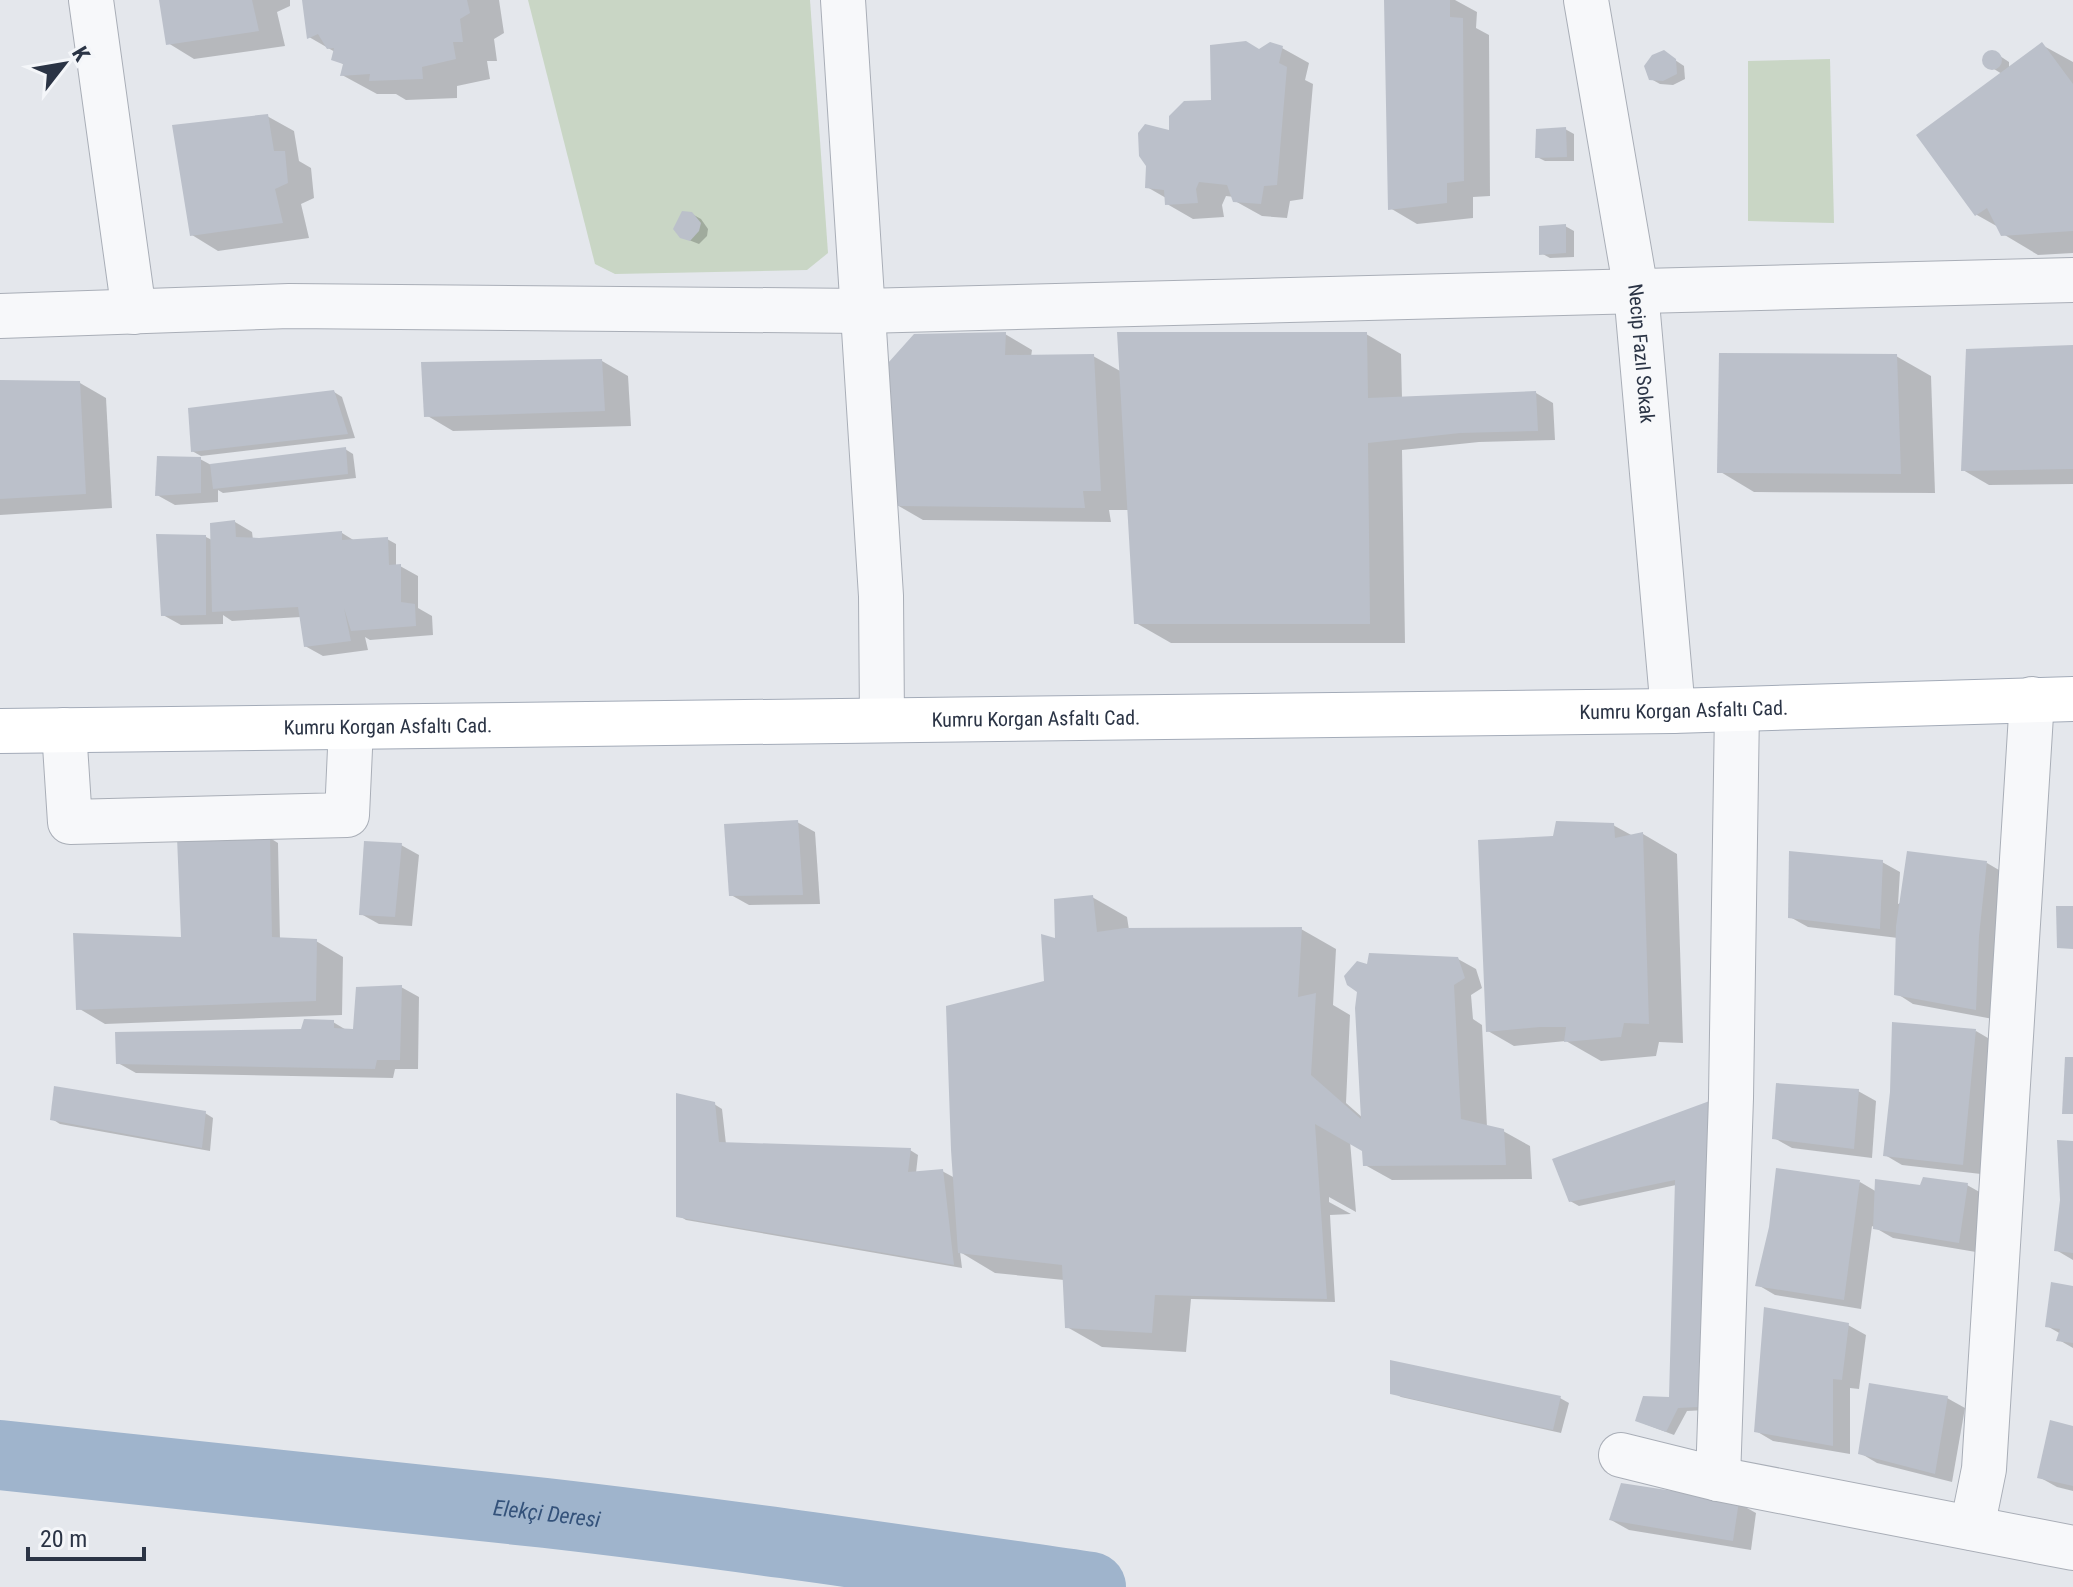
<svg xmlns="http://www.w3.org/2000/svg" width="2073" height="1587" viewBox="0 0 2073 1587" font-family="'Roboto Condensed',sans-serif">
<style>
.green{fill:#c9d6c5}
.shadow{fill:#0003}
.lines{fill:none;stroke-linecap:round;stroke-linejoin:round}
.river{stroke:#9fb4cc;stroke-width:70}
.building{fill:#bbc0ca}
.minor-casing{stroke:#a9aeb7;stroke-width:46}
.major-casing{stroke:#a3abb8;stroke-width:46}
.minor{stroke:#f7f8fa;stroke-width:44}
.major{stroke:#fff;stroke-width:44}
.labels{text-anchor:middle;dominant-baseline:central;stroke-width:8;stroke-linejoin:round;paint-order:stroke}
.street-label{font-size:20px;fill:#2b3445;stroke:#f4f6f9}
.water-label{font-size:22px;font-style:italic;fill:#34527a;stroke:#f4f6f9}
</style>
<rect width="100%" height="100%" fill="#e4e7ec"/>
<g class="green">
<path d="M528 0H810L828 253 807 270 615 274 595 264Z"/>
<path d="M1830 59 1834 223 1748 221V61Z"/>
</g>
<g class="shadow">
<path d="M161 0H290V6L277 12 285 46 194 59 168 43Z"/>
<path d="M304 0H499L504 33 494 39 497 61H487L490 79 457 86V98L406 100 396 94H377L342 75 345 65 334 59 335 52 309 37Z"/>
<path d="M1386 0H1455L1477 12 1476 28 1489 35 1490 196 1473 197V218L1417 224 1390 208Z"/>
<path d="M2042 45 2073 62V253L2038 255 2003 234 2000 228 1977 215 1919 135 2002 74 1986 64 1985 56 1989 53 1994 52 2009 62V69Z"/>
<path d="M1282 48 1309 63 1305 80 1313 84 1303 199 1290 201 1287 218 1262 216 1235 201 1234 197 1226 196 1222 205 1224 217 1193 219 1167 204 1166 198 1147 187 1171 133 1213 102 1260 51Z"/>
<path d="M1672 58 1684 66 1685 79 1673 85 1660 84 1651 79Z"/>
<path d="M267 116 294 131 299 161 311 168 314 198 301 204 309 238 218 251 192 235Z"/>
<path d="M1565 129 1574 134V161H1545L1537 157Z"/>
<path d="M692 214 701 219 708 229 707 236 699 244 681 237Z"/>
<path d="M1565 226 1574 231V257L1550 258 1541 253Z"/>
<path d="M1005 334 1032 350 1031 357 1093 356 1122 372 1366 334 1401 354 1402 398 1536 393 1553 403 1555 440 1479 442 1402 450 1405 643H1171L1136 623 1130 510H1109L1111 522 923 520 897 505Z"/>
<path d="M2073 347V484L1989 485 1963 470Z"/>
<path d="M1896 356 1931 376 1935 493 1754 492 1719 471Z"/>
<path d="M602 361 628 376 631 426 453 431 426 415Z"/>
<path d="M0 382 80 383 106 398 112 508 0 515Z"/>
<path d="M334 392 342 397 355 438 201 456 192 451Z"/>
<path d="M345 449 353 454 356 478 223 493 218 490V502L175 505 157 495 200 459 213 466Z"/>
<path d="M235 522 252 532 253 540 342 533 355 541 387 539 396 544V567L400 566 418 576V608L432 616 433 635 370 640 365 637 368 650 323 656 305 646 301 617 232 621 223 615V624L181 625 163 615 206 537 212 540Z"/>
<path d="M797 822 815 832 820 904 749 905 731 895Z"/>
<path d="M1613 825 1633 836 1643 834 1677 854 1683 1043 1659 1042 1656 1056 1601 1061 1566 1041 1514 1046 1488 1031 1534 840Z"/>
<path d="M270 838 278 843 280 940 316 941 343 957 342 1015 105 1024 78 1008 180 939Z"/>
<path d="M401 845 419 855 412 926 379 924 361 914Z"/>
<path d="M1882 862 1900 872 1898 904 1987 863 2004 873 1993 1019 1913 1004 1896 993 1898 938 1808 927 1790 917Z"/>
<path d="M1092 897 1127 917 1129 930 1301 929 1336 949 1333 1005 1350 1015 1346 1103 1363 1118 1369 966 1458 959 1476 969 1482 988 1471 995 1473 1019 1482 1025 1487 1127 1503 1131 1530 1146 1532 1179 1392 1180 1365 1165 1364 1150 1350 1141 1356 1212 1329 1197V1202L1351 1214 1330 1215 1335 1302 1191 1299 1186 1352 1102 1347 1067 1327 1064 1280 995 1273 960 1252 962 1268 686 1220 678 1215 714 1104 722 1109 726 1144 910 1150 918 1155 916 1173 942 1171 955 1178 1046 982 1058 941Z"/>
<path d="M401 987 419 997 418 1069H395L393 1078 136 1073 118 1063 302 1031 333 1022 348 1031H355Z"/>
<path d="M1976 1031 1993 1041 1981 1174 1902 1165 1885 1155 1892 1092Z"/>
<path d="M1858 1091 1876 1101 1872 1158 1792 1148 1774 1138Z"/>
<path d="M1714 1101 1706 1410 1687 1411 1674 1435 1645 1424 1671 1399 1676 1185 1579 1206 1570 1201Z"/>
<path d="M205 1113 213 1118 210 1151 60 1124 52 1119Z"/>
<path d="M2073 1143V1260L2056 1250Z"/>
<path d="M1860 1182 1877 1192 1967 1185 1985 1195 1976 1252 1893 1238 1872 1226 1861 1309 1775 1295 1758 1285Z"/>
<path d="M2073 1288V1348L2059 1340 2061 1334 2047 1326Z"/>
<path d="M1848 1325 1866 1335 1859 1389 1850 1388V1454L1773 1441 1756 1431Z"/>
<path d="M1392 1392 1560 1398 1569 1403 1561 1433 1401 1397Z"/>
<path d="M1947 1398 1965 1408 1952 1482 1877 1463 1860 1453Z"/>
<path d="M2073 1428V1491L2057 1487 2039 1477Z"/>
<path d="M1738 1503 1756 1513 1751 1550 1629 1530 1611 1520Z"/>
</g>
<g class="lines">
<path class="river" id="s1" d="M0 1455C182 1476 364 1492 546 1513 728 1534 910 1561 1091 1587"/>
</g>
<g class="building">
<path d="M159 0H252L259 31 166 45Z"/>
<path d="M302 0H467L470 13 460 19 463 42H453L456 59 422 67 423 79 369 81 370 74 340 76 343 64 331 60 334 48 327 49 318 34 307 39Z"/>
<path d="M1384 0H1450V17L1463 18 1464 181 1447 183V203L1388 210Z"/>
<path d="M1246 41 1259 49 1270 42 1283 46 1279 63 1287 67 1277 185 1264 186 1261 204 1233 202 1227 185 1199 182 1196 189 1198 203 1165 205 1164 190 1145 188 1146 166 1139 156 1138 133 1145 124 1169 130V116L1184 101 1211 100 1210 45Z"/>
<path d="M2042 42 2073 84V231L2001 236 1987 208 1975 216 1916 135Z"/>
<path d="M1664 50 1676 59 1677 74 1663 81 1649 80 1644 66 1652 55Z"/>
<circle cx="1992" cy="60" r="10"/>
<path d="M268 114 274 151H285L288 183 275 189 283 223 190 236 172 125Z"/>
<path d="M1566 127 1567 157 1535 158 1536 129Z"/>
<path d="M682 211 692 212 701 223 699 231 690 241 680 238 673 229Z"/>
<path d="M1566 224V253L1539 255V226Z"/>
<path d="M1006 332 1005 355 1094 354 1101 491H1083L1085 508 895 506 888 363 914 334Z"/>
<path d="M1117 332H1367L1368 398 1536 391 1538 431 1460 433 1368 443 1370 624H1134Z"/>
<path d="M2073 345V469L1961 471 1966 349Z"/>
<path d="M1719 353 1897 354 1901 474 1717 473Z"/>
<path d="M602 359 605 411 424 417 421 362Z"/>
<path d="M0 380 80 381 86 494 0 499Z"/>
<path d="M334 390 348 434 191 452 188 408Z"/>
<path d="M346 447 348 474 213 489 210 464Z"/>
<path d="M157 456 201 457V493L155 496Z"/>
<path d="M235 520 236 537 259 538 342 531V540L388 537 389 565 401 564V602L415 604 416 626 351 631 344 608 351 641 304 647 298 607 212 612 210 523Z"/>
<path d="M156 534 206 535V615L161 616Z"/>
<path d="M798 820 803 895 729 896 724 824Z"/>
<path d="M1556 821 1614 823 1615 838 1643 832 1649 1024 1624 1023 1621 1037 1564 1042 1566 1027H1540L1486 1032 1478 840 1553 836Z"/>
<path d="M270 836 272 937 317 939 316 1001 76 1010 73 933 181 937 177 837Z"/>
<path d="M364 841 402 843 395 917 359 915Z"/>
<path d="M1789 851 1883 860 1880 929 1788 918Z"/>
<path d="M1907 851 1987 861 1979 936 1976 1010 1894 995 1896 926Z"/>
<path d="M1093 895 1097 932 1125 928 1302 927 1298 997 1316 993 1311 1075 1361 1119 1355 1008 1357 992 1347 985 1344 976 1357 961 1367 964 1369 953 1458 957 1465 978 1454 985 1461 1119 1504 1129 1506 1165 1363 1166 1362 1151 1315 1124 1327 1299 1155 1295 1152 1333 1065 1328 1062 1265 958 1253 951 1150 946 1006 1044 981 1041 934 1055 938 1054 899Z"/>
<path d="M2056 906H2073V949L2057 948Z"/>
<path d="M402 985 400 1060H377L375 1069 116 1064 115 1032 301 1029 304 1019 334 1020V1028L353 1029 356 987Z"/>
<path d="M1892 1022 1976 1029 1963 1165 1883 1156 1890 1092Z"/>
<path d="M2065 1057H2073V1114H2062Z"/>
<path d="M1776 1083 1859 1089 1854 1149 1772 1139Z"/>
<path d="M54 1086 206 1111 202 1148 50 1120Z"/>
<path d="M676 1093 715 1102 719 1142 911 1148 908 1172 943 1169 954 1265 676 1217Z"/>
<path d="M1715 1099 1698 1407 1678 1408 1666 1432 1635 1421 1643 1396 1669 1397 1675 1180 1569 1202 1552 1159Z"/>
<path d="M2057 1140 2073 1141V1253L2054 1251 2060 1200Z"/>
<path d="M1776 1168 1860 1180 1844 1300 1755 1286 1769 1227Z"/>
<path d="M1923 1177 1968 1183 1959 1243 1873 1229 1875 1179 1920 1185Z"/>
<path d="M2051 1282 2073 1286V1343L2056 1341 2060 1329 2045 1327Z"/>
<path d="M1764 1307 1849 1323 1842 1380 1833 1379V1446L1754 1432Z"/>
<path d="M1390 1360 1561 1396 1553 1430 1390 1394Z"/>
<path d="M1869 1383 1948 1396 1935 1474 1858 1454Z"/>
<path d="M2050 1420 2073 1426V1486L2037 1478Z"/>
<path d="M1621 1483 1739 1501 1733 1541 1609 1520Z"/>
</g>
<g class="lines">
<defs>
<g id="minor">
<path d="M91 0 134 312"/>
<path d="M843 0 881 596 882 720"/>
<path id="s2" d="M1586 0 1636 291 1673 711"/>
<path d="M0 316 289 306 863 311 2073 280"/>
<path d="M64 730 70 822 347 815 351 727"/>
<path d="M1621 1455 1718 1479 2073 1548"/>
<path d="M1718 1479 1731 1098 1737 710"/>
<path d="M1972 1528 1984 1469 2032 699"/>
</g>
<g id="major">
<path id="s3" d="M0 731 1673 711 2073 699"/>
</g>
</defs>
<use href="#minor" class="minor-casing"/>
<use href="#major" class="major-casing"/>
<use href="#minor" class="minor"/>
<use href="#major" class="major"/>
</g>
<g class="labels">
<g class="street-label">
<text stroke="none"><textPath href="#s2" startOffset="358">Necip Fazıl Sokak</textPath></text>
<text stroke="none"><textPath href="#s3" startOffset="1684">Kumru Korgan Asfaltı Cad.</textPath></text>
<text stroke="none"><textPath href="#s3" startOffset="1036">Kumru Korgan Asfaltı Cad.</textPath></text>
<text stroke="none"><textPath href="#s3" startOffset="388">Kumru Korgan Asfaltı Cad.</textPath></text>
</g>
<g class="water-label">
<text stroke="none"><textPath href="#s1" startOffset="550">Elekçi Deresi</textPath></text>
</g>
</g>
<g transform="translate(64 64) rotate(59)" stroke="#f4f6f9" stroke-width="6" paint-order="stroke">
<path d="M0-6L14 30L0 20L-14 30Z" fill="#2b3445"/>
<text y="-12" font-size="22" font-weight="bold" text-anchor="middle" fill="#2b3445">K</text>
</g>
<path d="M28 1547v12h116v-12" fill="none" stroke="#2b3445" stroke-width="4"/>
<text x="40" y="1547" font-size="24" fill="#2b3445" stroke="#f4f6f9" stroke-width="6" paint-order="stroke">20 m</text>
</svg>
